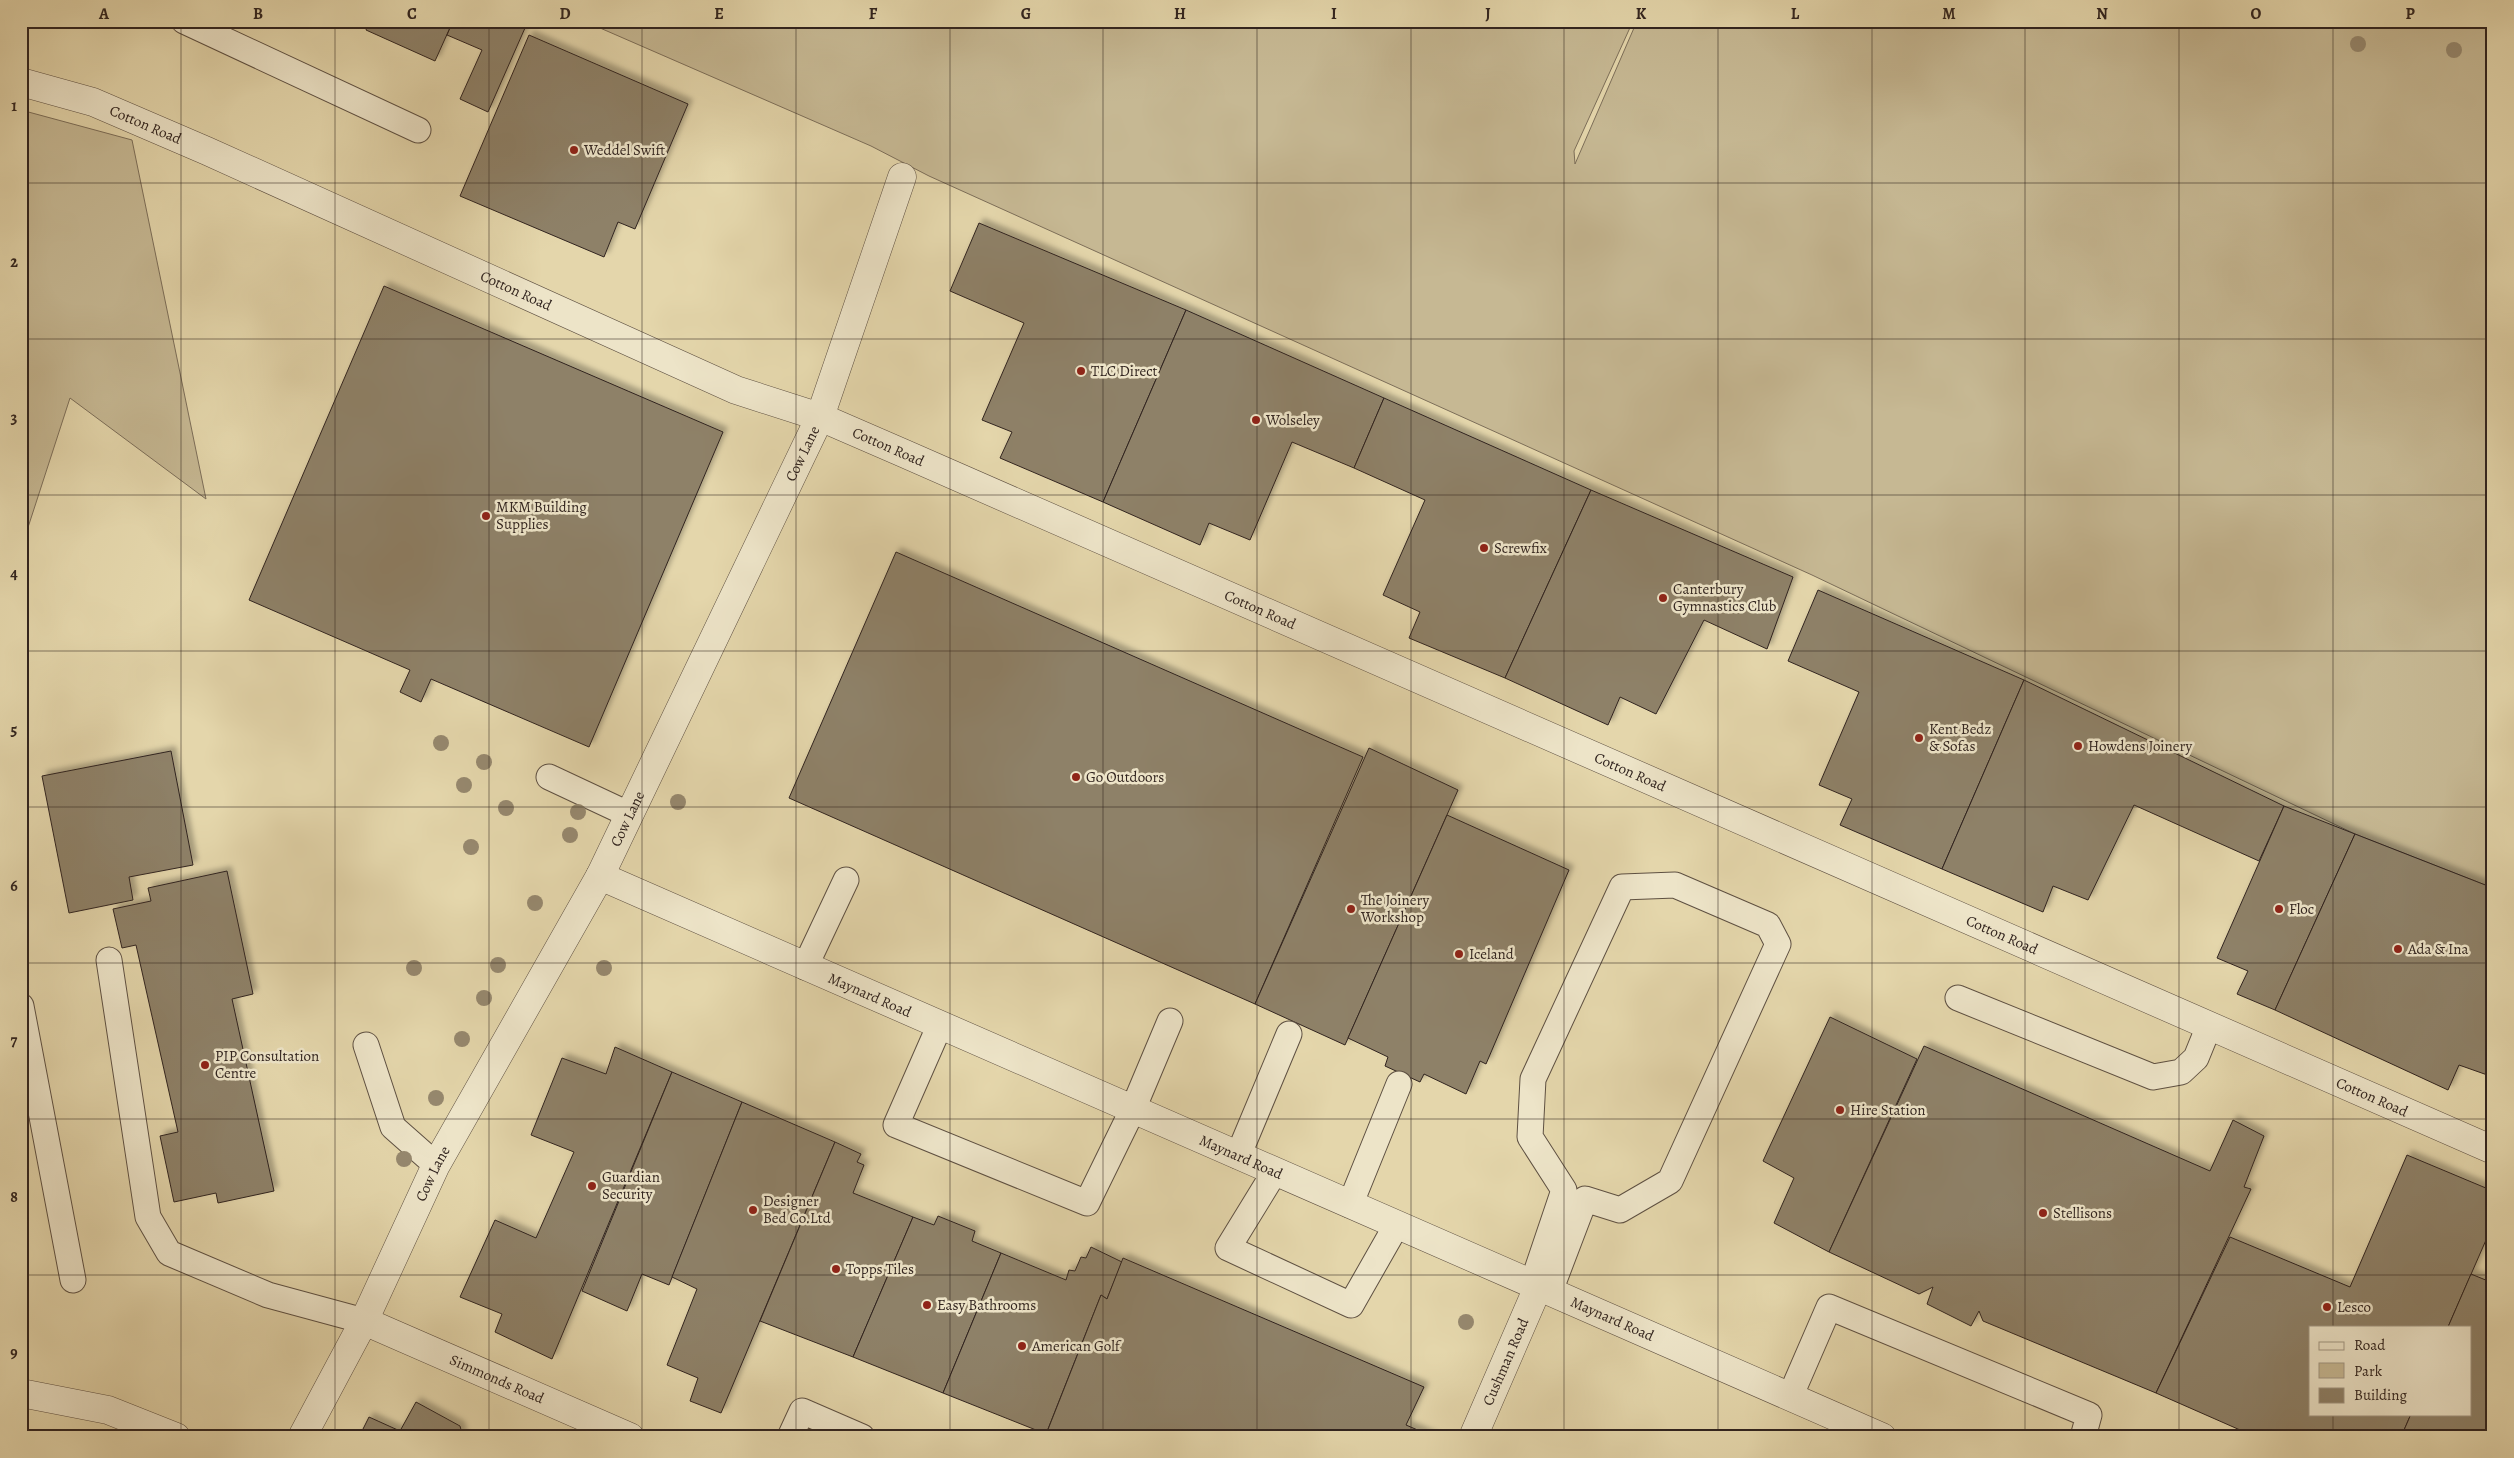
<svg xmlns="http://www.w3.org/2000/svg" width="2514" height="1458" viewBox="0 0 2514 1458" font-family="Alegreya,serif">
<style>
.green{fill:#c6b893;stroke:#7c6e59}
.building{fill:#8e8168;stroke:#31241f;filter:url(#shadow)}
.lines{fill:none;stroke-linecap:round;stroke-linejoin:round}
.service-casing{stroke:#5e5042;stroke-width:27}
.minor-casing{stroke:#5e5042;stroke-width:29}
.service{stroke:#ede4c8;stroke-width:25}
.minor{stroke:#ede4c8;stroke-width:28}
.tree{fill:#96886e}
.grid{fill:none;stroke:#31241f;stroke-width:1;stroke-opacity:0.55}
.poi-dot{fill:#8f2418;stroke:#ede4c8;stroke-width:2}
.labels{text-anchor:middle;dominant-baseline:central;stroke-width:5;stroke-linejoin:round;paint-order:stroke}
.street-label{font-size:15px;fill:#31241f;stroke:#ede4c8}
.poi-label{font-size:15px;fill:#31241f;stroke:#ede4c8;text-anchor:start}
.neatline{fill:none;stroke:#31241f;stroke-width:2}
.grid-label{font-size:16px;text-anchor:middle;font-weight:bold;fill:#31241f}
</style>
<defs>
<filter id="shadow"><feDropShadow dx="4.5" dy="-4.5" stdDeviation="2.5" flood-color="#0004"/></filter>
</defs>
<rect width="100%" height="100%" fill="#e4d6ab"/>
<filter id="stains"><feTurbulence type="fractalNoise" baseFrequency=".004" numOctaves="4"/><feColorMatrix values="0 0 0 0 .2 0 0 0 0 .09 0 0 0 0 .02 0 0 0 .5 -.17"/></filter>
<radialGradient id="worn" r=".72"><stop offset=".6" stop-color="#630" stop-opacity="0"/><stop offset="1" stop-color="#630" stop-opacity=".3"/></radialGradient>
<g class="green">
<path d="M584 21H1633L1574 151 1575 164 1637 21H2493V888L2355 834 1812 575 929 176 871 146Z"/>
<path d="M21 110 132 140 206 499 70 398 21 549Z"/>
</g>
<g class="building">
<path d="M369 21H453L435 61 366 30Z"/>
<path d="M453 21H510L525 28 488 112 460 99 482 50 447 35Z"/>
<path d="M529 35 688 104 635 229 618 222 604 257 460 196Z"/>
<path d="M979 223 1186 310 1103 502 1000 458 1012 432 982 420 1024 323 950 291Z"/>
<path d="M384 286 723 432 589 747 431 679 421 702 400 692 410 670 249 600Z"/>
<path d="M1186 310 1384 398 1354 468 1292 442 1250 540 1209 523 1200 545 1103 502Z"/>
<path d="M1384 398 1591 490 1505 678 1409 638 1420 612 1383 595 1425 500 1354 468Z"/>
<path d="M1591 490 1793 577 1767 649 1704 620 1656 714 1620 697 1608 725 1505 678Z"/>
<path d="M896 552 1363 757 1255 1004 789 798Z"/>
<path d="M1818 590 2024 680 1942 869 1840 825 1852 799 1819 785 1859 692 1788 661Z"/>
<path d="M2024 680 2284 806 2259 861 2134 805 2088 900 2053 886 2043 912 1942 869Z"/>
<path d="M1369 748 1458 790 1345 1045 1255 1004Z"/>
<path d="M171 751 193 865 129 877 133 900 69 913 42 776Z"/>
<path d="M2284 806 2355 834 2275 1010 2237 994 2248 971 2217 958Z"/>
<path d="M1447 815 1569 870 1486 1064 1480 1061 1466 1094 1424 1074 1420 1082 1385 1066 1388 1057 1348 1038Z"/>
<path d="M2355 834 2493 888V1077L2459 1065 2448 1090 2275 1010Z"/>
<path d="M227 871 253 994 232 999 274 1191 218 1203 216 1193 174 1202 160 1136 178 1132 136 945 122 948 113 909 151 901 148 888Z"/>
<path d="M1830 1017 1917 1059 1829 1252 1774 1223 1794 1178 1763 1161Z"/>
<path d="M1924 1046 2210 1171 2233 1120 2264 1136 2244 1187 2251 1189 2156 1393 1983 1321 1979 1311 1971 1326 1927 1304 1933 1287 1919 1294 1829 1252Z"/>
<path d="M615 1047 672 1072 552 1359 495 1332 502 1314 460 1297 495 1220 536 1238 574 1152 531 1135 562 1058 606 1074Z"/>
<path d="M672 1072 742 1102 669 1285 642 1274 627 1311 582 1291Z"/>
<path d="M742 1102 835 1142 721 1413 690 1401 698 1378 667 1365 697 1289 672 1277Z"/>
<path d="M835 1142 861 1154 857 1162 864 1165 853 1193 913 1217 853 1357 760 1321Z"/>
<path d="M2407 1155 2493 1191V1224L2448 1327H2310V1414H2411L2401 1437H2256L2156 1393 2230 1237 2350 1287Z"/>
<path d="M938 1216 975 1231 972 1241 1001 1253 943 1393 853 1357 913 1217 934 1225Z"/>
<path d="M1091 1247 1122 1262 1107 1299 1101 1295 1046 1434 943 1393 1001 1253 1066 1280 1069 1270 1075 1271 1081 1257 1086 1258Z"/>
<path d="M1123 1258 1424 1387 1406 1425 1434 1437H1045L1101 1295 1107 1299Z"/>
<path d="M2471 1274 2493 1283V1437H2401L2411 1414H2470V1327H2448Z"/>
<path d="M416 1402 460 1426 463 1437H359L369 1417 400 1431Z"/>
</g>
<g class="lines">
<defs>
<g id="service">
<path d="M184 21 418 130"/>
<path d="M549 777 628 814"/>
<path d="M109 960 148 1217 169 1253 268 1295 364 1321"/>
<path d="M805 967 846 880"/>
<path d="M1958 998 2153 1077 2181 1072 2196 1058 2209 1026"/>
<path d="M21 1006 73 1280"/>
<path d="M939 1027 896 1125 1087 1203 1133 1109 1170 1021"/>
<path d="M366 1045 393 1127 436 1165"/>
<path d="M1238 1156 1289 1034"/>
<path d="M1274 1173 1228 1248 1351 1305 1396 1226"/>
<path d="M1350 1205 1399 1084"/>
<path d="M1532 1285 1564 1190 1530 1137 1533 1079 1622 887 1675 885 1768 925 1778 944 1670 1181 1620 1210 1585 1199 1550 1291"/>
<path d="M1790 1397 1829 1307 2089 1415 2083 1437"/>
<path d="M790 1437 802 1411 862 1437"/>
</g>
<g id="minor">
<path id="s1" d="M21 82 93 102 207 151 736 390 820 417 903 453 2493 1150"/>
<path id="s2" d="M600 876C1026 1065 1455 1249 1882 1437"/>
<path id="s3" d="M364 1321 630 1437"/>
<path d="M21 1393 108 1410 176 1437"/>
<path id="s4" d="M302 1437 364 1321 436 1165 600 876 820 417 902 177"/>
<path id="s5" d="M1473 1437 1538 1287"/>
</g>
</defs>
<use href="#service" class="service-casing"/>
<use href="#minor" class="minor-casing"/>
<use href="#service" class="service"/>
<use href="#minor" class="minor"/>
</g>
<g class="tree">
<circle cx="2358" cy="44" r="8"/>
<circle cx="2454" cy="50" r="8"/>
<circle cx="441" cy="743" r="8"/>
<circle cx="484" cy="762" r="8"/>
<circle cx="464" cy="785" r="8"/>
<circle cx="678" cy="802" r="8"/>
<circle cx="506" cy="808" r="8"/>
<circle cx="578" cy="812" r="8"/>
<circle cx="570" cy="835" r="8"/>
<circle cx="471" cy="847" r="8"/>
<circle cx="535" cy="903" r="8"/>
<circle cx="498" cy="965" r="8"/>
<circle cx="414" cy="968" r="8"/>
<circle cx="604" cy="968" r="8"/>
<circle cx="484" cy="998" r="8"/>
<circle cx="462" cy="1039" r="8"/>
<circle cx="436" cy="1098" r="8"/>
<circle cx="404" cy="1159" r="8"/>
<circle cx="1466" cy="1322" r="8"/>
</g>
<path class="grid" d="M181 21V1437M335 21V1437M489 21V1437M642 21V1437M796 21V1437M950 21V1437M1103 21V1437M1257 21V1437M1411 21V1437M1564 21V1437M1718 21V1437M1872 21V1437M2025 21V1437M2179 21V1437M2333 21V1327M21 183H2493M21 339H2493M21 495H2493M21 651H2493M21 807H2493M21 963H2493M21 1119H2493M21 1275H2493M2333 1414V1437"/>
<g class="poi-dot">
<circle cx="574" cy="150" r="5"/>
<circle cx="1081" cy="371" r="5"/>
<circle cx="1256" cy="420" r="5"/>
<circle cx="486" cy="516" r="5"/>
<circle cx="1484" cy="548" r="5"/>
<circle cx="1663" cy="598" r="5"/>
<circle cx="1919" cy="738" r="5"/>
<circle cx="2078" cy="746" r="5"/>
<circle cx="1076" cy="777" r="5"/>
<circle cx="1351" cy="909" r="5"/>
<circle cx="2279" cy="909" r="5"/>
<circle cx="2398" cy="949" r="5"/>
<circle cx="1459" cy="954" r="5"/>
<circle cx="205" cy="1065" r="5"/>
<circle cx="1840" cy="1110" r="5"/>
<circle cx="592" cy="1186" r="5"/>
<circle cx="753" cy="1210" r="5"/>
<circle cx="2043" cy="1213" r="5"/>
<circle cx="836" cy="1269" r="5"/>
<circle cx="927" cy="1305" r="5"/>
<circle cx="2327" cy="1307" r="5"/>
<circle cx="1022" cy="1346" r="5"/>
</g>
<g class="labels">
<g class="street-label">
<text stroke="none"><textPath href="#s1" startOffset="132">Cotton Road</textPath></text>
<text stroke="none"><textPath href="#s1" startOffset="538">Cotton Road</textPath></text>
<text stroke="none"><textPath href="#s1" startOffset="942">Cotton Road</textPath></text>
<text stroke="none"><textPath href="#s4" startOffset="1104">Cow Lane</textPath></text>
<text stroke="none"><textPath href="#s1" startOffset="1348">Cotton Road</textPath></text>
<text stroke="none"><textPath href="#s1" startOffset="1752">Cotton Road</textPath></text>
<text stroke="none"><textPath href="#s4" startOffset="699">Cow Lane</textPath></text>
<text stroke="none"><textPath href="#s1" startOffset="2158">Cotton Road</textPath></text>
<text stroke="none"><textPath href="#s2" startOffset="295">Maynard Road</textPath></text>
<text stroke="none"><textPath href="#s1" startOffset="2562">Cotton Road</textPath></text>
<text stroke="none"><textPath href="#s2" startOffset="700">Maynard Road</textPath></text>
<text stroke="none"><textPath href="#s4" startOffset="294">Cow Lane</textPath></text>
<text stroke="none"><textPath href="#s2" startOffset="1105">Maynard Road</textPath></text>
<text stroke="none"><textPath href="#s5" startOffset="82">Cushman Road</textPath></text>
<text stroke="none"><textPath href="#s3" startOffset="145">Simmonds Road</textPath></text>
</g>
<g class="poi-label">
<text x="584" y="150">Weddel Swift</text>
<text x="1091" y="371">TLC Direct</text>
<text x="1266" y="420">Wolseley</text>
<text x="496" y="507">MKM Building<tspan x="496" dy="17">Supplies</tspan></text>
<text x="1494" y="548">Screwfix</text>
<text x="1673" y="589">Canterbury<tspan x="1673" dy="17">Gymnastics Club</tspan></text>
<text x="1929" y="729">Kent Bedz<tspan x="1929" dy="17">&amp; Sofas</tspan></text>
<text x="2088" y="746">Howdens Joinery</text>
<text x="1086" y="777">Go Outdoors</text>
<text x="1361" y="900">The Joinery<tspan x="1361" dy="17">Workshop</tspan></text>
<text x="2289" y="909">Floc</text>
<text x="2408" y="949">Ada &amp; Ina</text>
<text x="1469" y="954">Iceland</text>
<text x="215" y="1056">PIP Consultation<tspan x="215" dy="17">Centre</tspan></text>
<text x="1850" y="1110">Hire Station</text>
<text x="602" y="1177">Guardian<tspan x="602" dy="17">Security</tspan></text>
<text x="763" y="1201">Designer<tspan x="763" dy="17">Bed Co.Ltd</tspan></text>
<text x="2053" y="1213">Stellisons</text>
<text x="846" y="1269">Topps Tiles</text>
<text x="937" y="1305">Easy Bathrooms</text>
<text x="2337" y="1307">Lesco</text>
<text x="1032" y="1346">American Golf</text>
</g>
</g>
<rect width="2514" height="1458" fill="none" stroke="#e4d6ab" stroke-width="55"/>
<rect x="2309" y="1326" width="162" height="90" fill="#ede4c8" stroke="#a29784"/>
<rect x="2319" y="1342" width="25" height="8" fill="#ede4c8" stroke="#a29784"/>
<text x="2354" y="1350" font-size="15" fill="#31241f">Road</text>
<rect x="2319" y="1363" width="25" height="15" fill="#c6b893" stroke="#a29784"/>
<text x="2354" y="1376" font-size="15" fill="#31241f">Park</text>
<rect x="2319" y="1388" width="25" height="15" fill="#8e8168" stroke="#a29784"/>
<text x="2354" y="1400" font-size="15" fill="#31241f">Building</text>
<rect x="28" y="28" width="2458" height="1402" class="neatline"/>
<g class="grid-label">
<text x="104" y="19">A</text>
<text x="258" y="19">B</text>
<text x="412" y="19">C</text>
<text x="565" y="19">D</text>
<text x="719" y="19">E</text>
<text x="873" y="19">F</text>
<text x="1026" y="19">G</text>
<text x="1180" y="19">H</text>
<text x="1334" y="19">I</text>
<text x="1488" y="19">J</text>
<text x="1641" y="19">K</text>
<text x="1795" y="19">L</text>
<text x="1949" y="19">M</text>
<text x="2102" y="19">N</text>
<text x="2256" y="19">O</text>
<text x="2410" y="19">P</text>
<text x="14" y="111">1</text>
<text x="14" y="267">2</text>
<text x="14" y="423">3</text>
<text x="14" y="579">4</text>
<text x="14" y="735">5</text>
<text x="14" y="891">6</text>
<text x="14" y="1046">7</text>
<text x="14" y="1202">8</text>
<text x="14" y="1358">9</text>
</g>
<rect width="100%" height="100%" filter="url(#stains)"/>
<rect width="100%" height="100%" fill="url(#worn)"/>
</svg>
